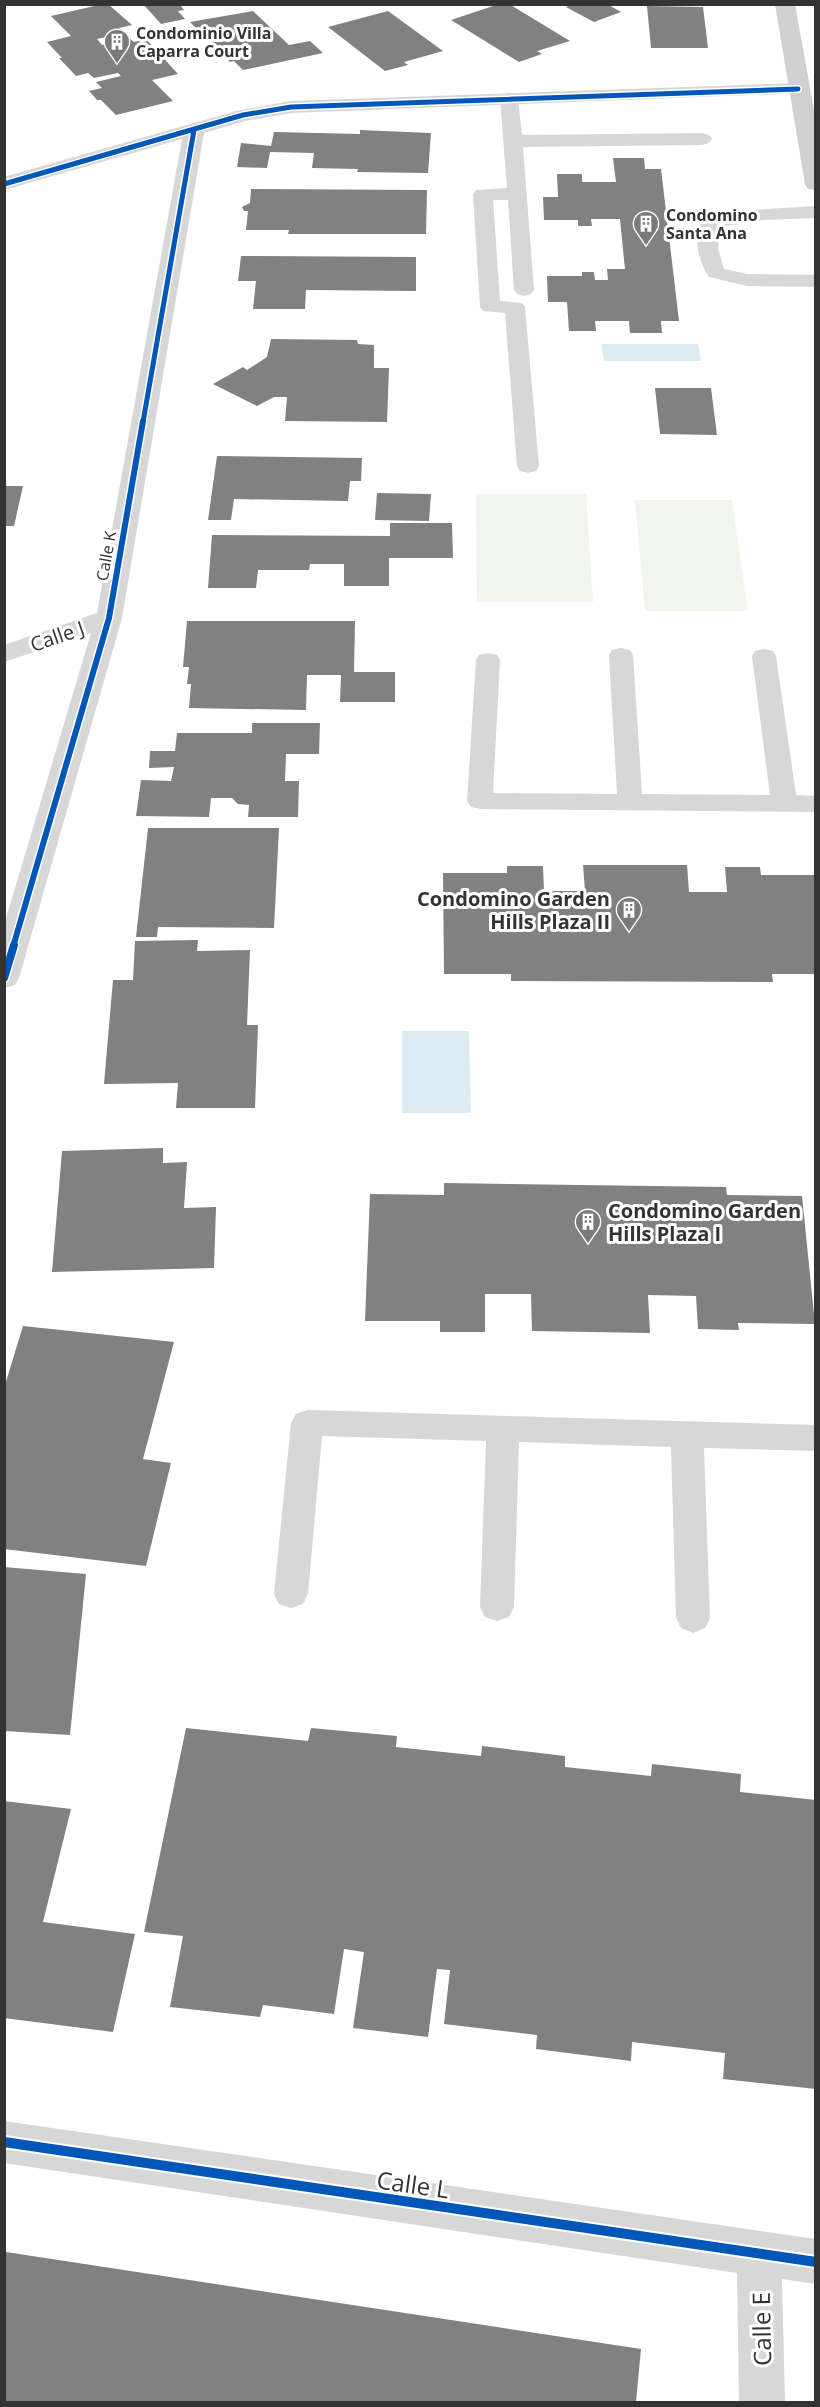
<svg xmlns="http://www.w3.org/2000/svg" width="820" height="2407" viewBox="0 0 820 2407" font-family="'Open Sans',sans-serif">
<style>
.green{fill:#f1f5ed}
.water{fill:#ddebf3}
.building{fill:#818181}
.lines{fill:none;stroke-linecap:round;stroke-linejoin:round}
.service{fill:#d7d7d7;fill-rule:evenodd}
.minor{fill:#d7d7d7;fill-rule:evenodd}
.secondary{fill:#d0d0d0;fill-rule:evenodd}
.cycleway-far3-casing{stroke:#fff;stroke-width:8}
.cycleway-far2-casing{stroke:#fff;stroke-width:9}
.cycleway-far1-casing{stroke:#fff;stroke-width:11}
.cycleway-casing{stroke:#fff;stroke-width:14}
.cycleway-far3{stroke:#0057b8;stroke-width:5}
.cycleway-far2{stroke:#0057b8;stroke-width:6}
.cycleway-far1{stroke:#0057b8;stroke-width:8}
.cycleway{stroke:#0057b8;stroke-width:10}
.labels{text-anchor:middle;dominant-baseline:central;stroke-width:6;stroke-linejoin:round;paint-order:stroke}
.far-poi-label{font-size:16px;font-weight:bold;fill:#333;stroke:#fff;text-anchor:start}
.far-street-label{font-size:16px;fill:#333;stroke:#fff}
.street-label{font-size:20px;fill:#333;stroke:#fff}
.poi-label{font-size:20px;font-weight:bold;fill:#333;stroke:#fff;text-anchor:end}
.near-street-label{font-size:24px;fill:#333;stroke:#fff}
</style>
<rect width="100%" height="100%" fill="#fff"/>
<g class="green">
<path d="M476 494H586L593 602H477Z"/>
<path d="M635 500H732L748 611H645Z"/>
</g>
<g class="water">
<path d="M601 344H698L701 361H604Z"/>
<path d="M402 1031H469L471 1113H402Z"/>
</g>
<g class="building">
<path d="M103 4H108L132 25 119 28 124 33 97 39 102 45 130 39 134 42 146 39 178 74 152 80 173 101 116 115 101 100H97L89 91 102 88 96 82 121 76 118 73 94 78 88 73 76 76 59 58H62L47 42 71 36 51 16Z"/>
<path d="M143 4H179L184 10 178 11 185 19 161 24Z"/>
<path d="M499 4H509L570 41 537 51 542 54 519 62 451 20Z"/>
<path d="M573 4H607L621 12 594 22 566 7Z"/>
<path d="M647 6 703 7 708 48H651Z"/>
<path d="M253 11 289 45 310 41 323 53 243 70 234 61 230 62 190 22Z"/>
<path d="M388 11 443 51 404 62 408 65 385 71 328 27Z"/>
<path d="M360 130 431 133 428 173 357 172 358 169 312 168 314 153 270 152 267 168 237 167 241 143 271 146 274 132 360 134Z"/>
<path d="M613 158H644L645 169H661L679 321H661L662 333H630L629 321H595L596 331H569L567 302H548L547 276H582V272H594L595 280H608L607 269H625L620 219H591L592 226H578V220H544L543 197H558L557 174H582V182H616Z"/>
<path d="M251 189 427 190 426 234H288L289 230H246L248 211H244L242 207 250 203Z"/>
<path d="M241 256 416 257V291L306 290 305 309H253L256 281H238Z"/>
<path d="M271 339 357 340 358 344 374 345V368H389L387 422 285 421 287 397H274L257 406 213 384 243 367 247 370 267 357Z"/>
<path d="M655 388H711L717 435 660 434Z"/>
<path d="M217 456 362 458 361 481H350L348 501 234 499 231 520H208Z"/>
<path d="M4 486H23L14 526H4Z"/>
<path d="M377 493 431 494 429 521 375 520Z"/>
<path d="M390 523H452L453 558H389V586H344V564H310L309 570H258L256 588H208L212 535 390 536Z"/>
<path d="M187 621H355L354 672H395V702H340L341 675H307L306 710 189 708 191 684H187L189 667H183Z"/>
<path d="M252 723H320L319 754H286L285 781H299L298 817H248L249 805 238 804 232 798H211L209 817 136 816 141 780 171 781 174 767 149 768 150 751H175L177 733H252Z"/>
<path d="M148 828H279L274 928 158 927 157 937H136Z"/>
<path d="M583 865H687L689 892H727L725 867H760L761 875H816V974H772L773 982 511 981V974H444L443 873H507V866H543L544 891H585Z"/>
<path d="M198 940 197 951 250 950 247 1025H258L255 1108H176L178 1083 104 1084 113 980H133L135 941Z"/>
<path d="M163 1148V1163L187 1162 184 1208 216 1207 214 1268 52 1272 62 1151Z"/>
<path d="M444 1183 726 1187 727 1195 802 1196 815 1324 738 1323 739 1330 698 1329 696 1296 648 1295 650 1333 532 1331 531 1294H485V1332H440V1321H365L370 1194 444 1195Z"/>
<path d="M23 1326 174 1342 143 1459 171 1463 146 1566 4 1549V1388Z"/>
<path d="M4 1567 86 1574 70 1735 4 1731Z"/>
<path d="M186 1728 308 1741 311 1728 397 1736 396 1747 481 1756 482 1746 565 1756V1767L651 1776 652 1764 741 1774 740 1792 816 1800V2089L723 2079 725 2053 632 2042 631 2061 536 2049 537 2035 444 2024 450 1970 437 1969 428 2037 353 2028 364 1952 344 1949 334 2014 263 2005 260 2017 170 2007 183 1936 144 1932Z"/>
<path d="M4 1801 71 1809 43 1922 135 1934 113 2032 4 2018Z"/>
<path d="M6 2252 641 2349 636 2402H4Z"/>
</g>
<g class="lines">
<g class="service">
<path d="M509 93 516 95 518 99 522 135 702 133 709 135 712 139 709 143 702 145 523 147 534 290 531 294 524 296 517 294 514 290 508 200H493L500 301 522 303 525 307 539 466 536 471 528 473 520 471 517 466 505 313 483 311 480 307 473 194 476 190 507 188 500 99 502 95Z"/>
<path d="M816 206V218L763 220 720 227 718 248 724 269 747 274 816 275V287L747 286 709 277C698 261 692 236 704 219L750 210Z"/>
<path d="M621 648 630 650 633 655 642 794 770 795 752 656 755 651 764 649 773 651 776 656 796 795 816 796V812L480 809 471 807 467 801 476 660 479 655 488 653 497 655 500 660 493 793 617 794 609 655 612 650Z"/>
<path d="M307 1410 816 1425V1451L704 1448 710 1618 705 1628 693 1633 681 1628 676 1618 671 1447 519 1442 514 1607 509 1617 497 1621 485 1617 480 1607 486 1441 322 1436 308 1594 303 1604 291 1608 279 1604 274 1594 291 1423 296 1414Z"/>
</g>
<g class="minor">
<path d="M798 83 805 85 808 89 805 93 291 113 245 121 204 133 122 618 19 978 15 985 4 988V925L91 633 4 662V645L97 613 182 139 4 190V177L236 111 291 101Z"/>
<path d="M4 2121 816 2239V2284L782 2279 785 2402H739L737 2273 4 2163Z"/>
</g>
<path class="secondary" d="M775 4H795L816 121V190L808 189 805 184Z"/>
<defs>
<g id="cycleway-far3">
<path d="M4 184 243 115 291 107 798 89"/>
<path d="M143 422 194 130"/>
</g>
<path id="cycleway-far2" d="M13 947 109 618 143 421"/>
<path id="cycleway-far1" d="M4 978 14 945"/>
<path id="cycleway" d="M4 2142 816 2262"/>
</defs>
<use href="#cycleway-far3" class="cycleway-far3-casing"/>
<use href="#cycleway-far2" class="cycleway-far2-casing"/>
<use href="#cycleway-far1" class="cycleway-far1-casing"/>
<use href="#cycleway" class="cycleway-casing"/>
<use href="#cycleway-far3" class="cycleway-far3"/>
<use href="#cycleway-far2" class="cycleway-far2"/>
<use href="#cycleway-far1" class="cycleway-far1"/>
<use href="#cycleway" class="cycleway"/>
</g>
<defs>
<symbol id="building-pin" viewBox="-11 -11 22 30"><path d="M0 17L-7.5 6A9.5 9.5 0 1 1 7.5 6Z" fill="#7a7a7a" stroke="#fff"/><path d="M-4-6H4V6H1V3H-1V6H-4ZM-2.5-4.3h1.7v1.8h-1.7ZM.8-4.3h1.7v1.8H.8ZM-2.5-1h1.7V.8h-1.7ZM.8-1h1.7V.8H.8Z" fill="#fff"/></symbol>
</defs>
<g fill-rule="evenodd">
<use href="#building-pin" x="102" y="27" width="30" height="40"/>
<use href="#building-pin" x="631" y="209" width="30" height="40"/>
<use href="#building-pin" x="614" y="895" width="30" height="40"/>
<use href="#building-pin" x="573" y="1207" width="30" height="40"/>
</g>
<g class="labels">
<g class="far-poi-label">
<text x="136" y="33">Condominio Villa<tspan x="136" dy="18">Caparra Court</tspan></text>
<text x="666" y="215">Condomino<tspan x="666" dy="18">Santa Ana</tspan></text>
</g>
<g class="far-street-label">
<text transform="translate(106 556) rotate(-80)">Calle K</text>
</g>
<g class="street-label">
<text transform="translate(57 636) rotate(-19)">Calle J</text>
</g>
<g class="poi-label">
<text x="610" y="898">Condomino Garden<tspan x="610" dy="23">Hills Plaza II</tspan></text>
<text x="608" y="1210" text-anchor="start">Condomino Garden<tspan x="608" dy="23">Hills Plaza I</tspan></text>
</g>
<g class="near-street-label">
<text transform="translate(413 2184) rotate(8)">Calle L</text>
<text transform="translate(761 2329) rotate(-91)">Calle E</text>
</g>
</g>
<rect width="820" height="2407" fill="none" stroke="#333333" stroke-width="12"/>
</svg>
